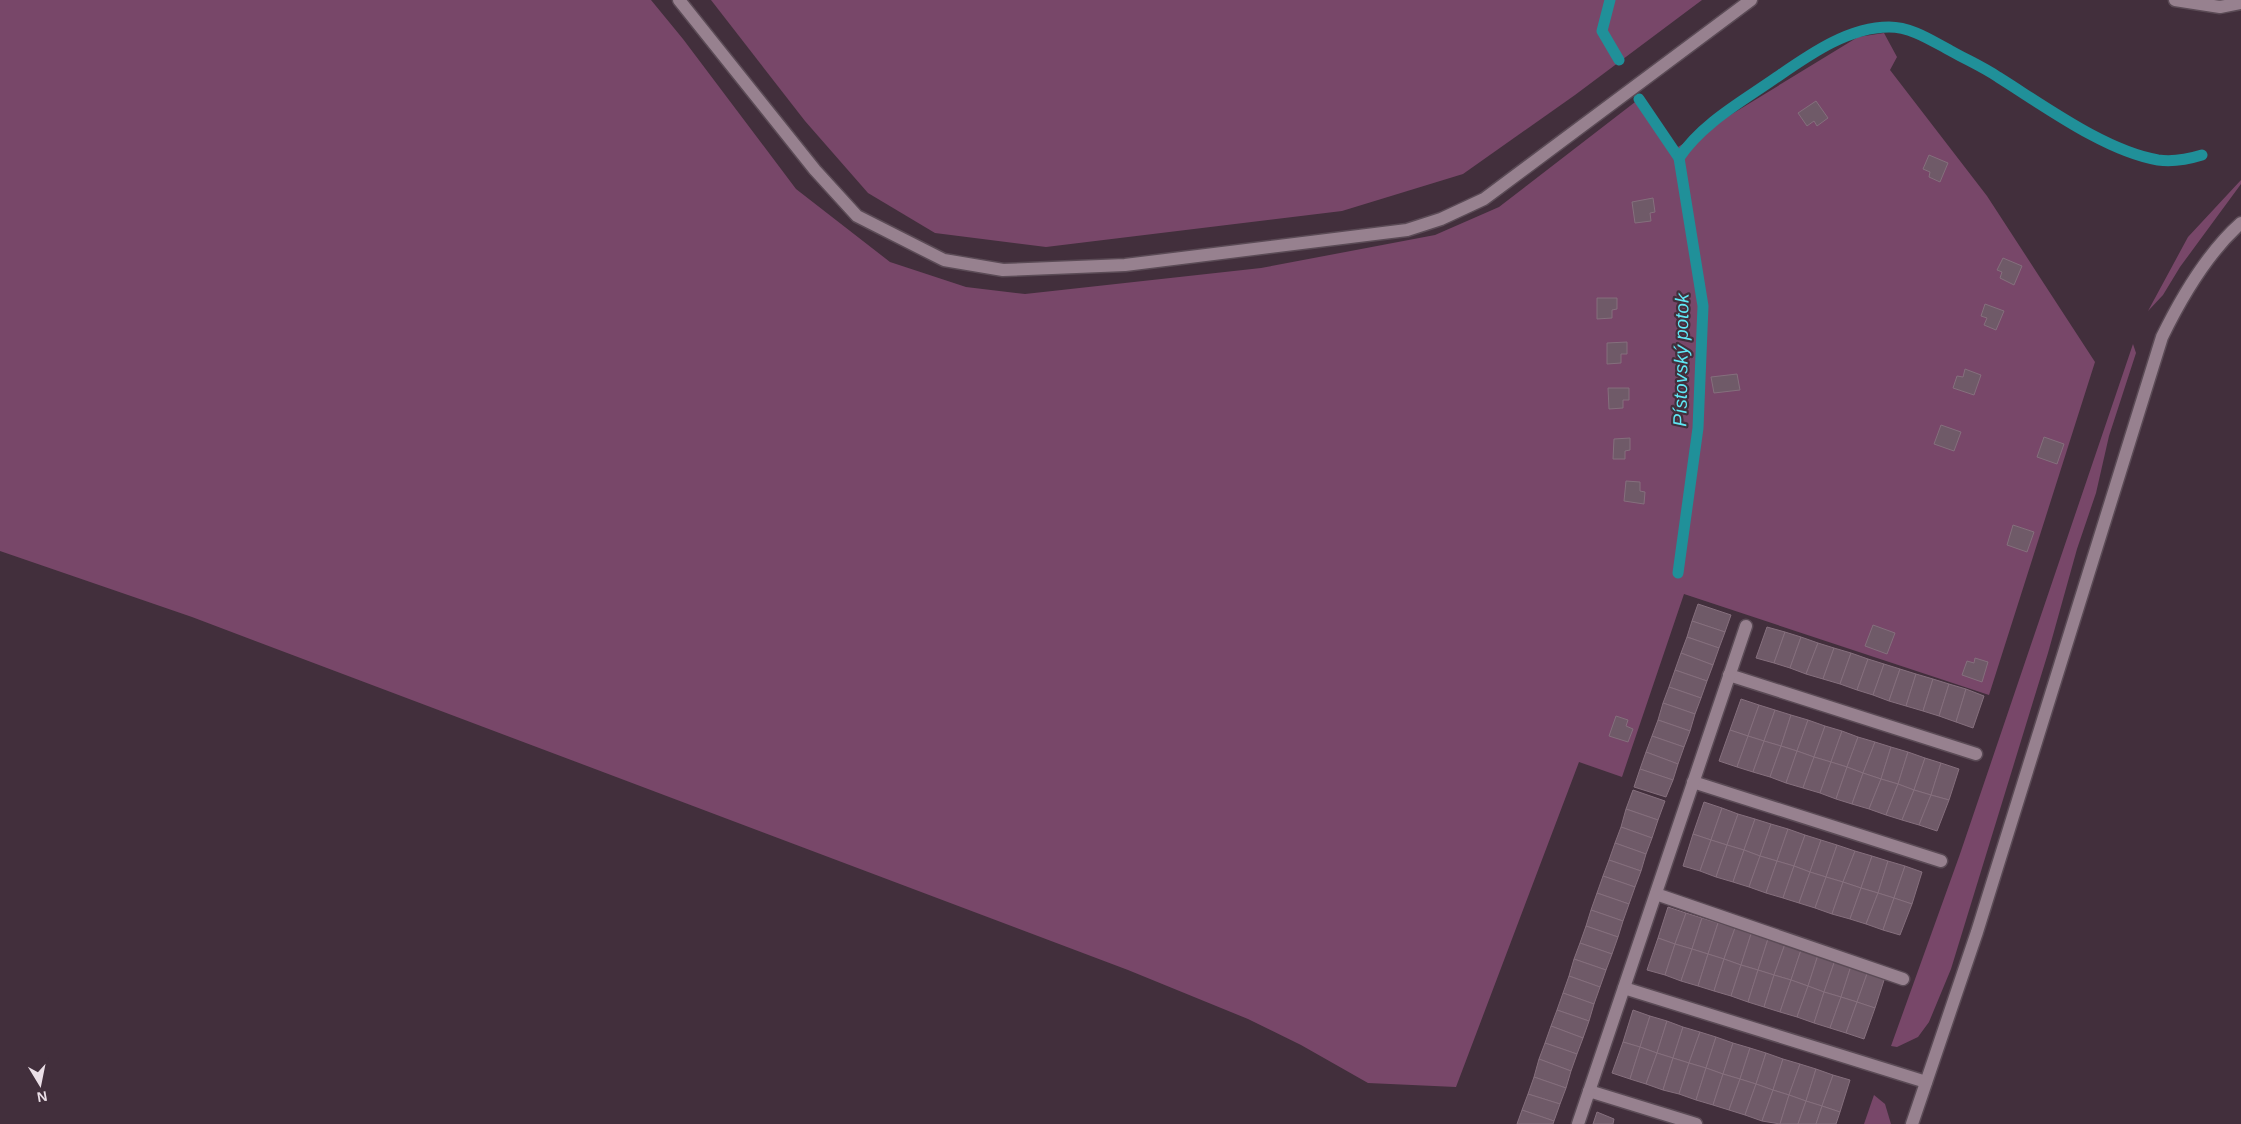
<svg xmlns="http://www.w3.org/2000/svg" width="2241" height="1124" viewBox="0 0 2241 1124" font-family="Arial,sans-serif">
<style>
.green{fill:#784769}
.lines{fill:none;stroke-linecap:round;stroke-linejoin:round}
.stream{stroke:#209099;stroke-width:11}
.building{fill:#6f5a68;stroke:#856f7d}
.service-casing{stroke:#5b4b56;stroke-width:15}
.minor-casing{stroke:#5b4b56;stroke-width:15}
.tertiary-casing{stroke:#5b4b56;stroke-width:15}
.service{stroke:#97818f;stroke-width:12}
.minor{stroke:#97818f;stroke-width:12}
.tertiary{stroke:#97818f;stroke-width:12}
.labels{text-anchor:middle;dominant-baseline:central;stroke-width:4.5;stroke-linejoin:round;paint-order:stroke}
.water-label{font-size:19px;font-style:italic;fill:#5fe7f4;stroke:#422f3c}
</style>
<rect width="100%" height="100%" fill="#422f3c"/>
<g class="green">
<path d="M0 0H651L683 39 796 189 890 262 966 287 1025 294 1261 268 1435 235 1499 207 1639 99 1673 150 1858 37 1884 33 1897 57 1890 70 1987 196 2095 362 1989 695 1684 594 1622 777 1579 762 1456 1087 1368 1083 1301 1045 1248 1019 1128 970 192 617 0 551Z"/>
<path d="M711 0H1702L1575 95 1463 174 1342 211 1046 247 935 233 868 193 805 121Z"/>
<path d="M2241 180V184L2180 267 2163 295 2148 311 2188 237Z"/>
<path d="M2133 344 2136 353 2109 436 2096 493 2077 549 2048 653 1951 969 1929 1022 1918 1037 1897 1047 1891 1046 1960 854Z"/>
<path d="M1874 1095 1885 1104 1891 1124H1864Z"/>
</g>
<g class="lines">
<g class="stream">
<path d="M1610 0 1602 31 1619 60"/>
<path d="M1639 99 1679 158 1703 306 1698 428 1678 573"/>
<path d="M1679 158C1702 123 1743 101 1777 77 1809 55 1848 27 1889 27 1912 27 1932 41 1951 51 1967 60 1983 67 1998 77 2043 105 2105 151 2158 160 2172 162 2189 159 2202 155"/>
</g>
</g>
<g class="building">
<path d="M1816 101 1828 118 1817 126 1814 121 1807 126 1798 113Z"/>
<path d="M1929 155 1948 163 1940 182 1929 177 1930 172 1923 169Z"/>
<path d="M1653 198 1655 212 1650 213 1651 221 1635 223 1632 202Z"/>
<path d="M2003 258 2022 266 2014 285 2000 278 2002 272 1997 270Z"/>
<path d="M1597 298H1617V309L1612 310V318L1597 319Z"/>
<path d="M1985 304 2004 311 1996 330 1984 325 1987 318 1981 316Z"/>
<path d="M1627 342V354H1621V363L1607 364V343Z"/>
<path d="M1965 369 1981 375 1974 395 1953 388 1957 376 1963 377Z"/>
<path d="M1737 374 1740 390 1714 393 1711 377Z"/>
<path d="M1608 388H1629V400H1623V408L1609 409Z"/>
<path d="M1941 425 1961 432 1954 451 1934 444Z"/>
<path d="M2044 437 2064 444 2057 464 2037 457Z"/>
<path d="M1630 438V450L1625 451V459H1613L1614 439Z"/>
<path d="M1626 481 1640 482V491L1645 492 1644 504 1624 501Z"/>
<path d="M2013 525 2034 532 2027 552 2007 545Z"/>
<path d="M1698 604 1731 615 1725 632 1692 621Z"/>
<path d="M1692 621 1725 632 1719 648 1687 637Z"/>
<path d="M1873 625 1895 633 1887 654 1865 646Z"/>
<path d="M1767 627 1785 632 1774 663 1756 658Z"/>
<path d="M1785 632 1801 637 1790 668 1774 663Z"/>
<path d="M1687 637 1719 648 1713 665 1681 653Z"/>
<path d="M1801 637 1818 643 1806 674 1790 668Z"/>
<path d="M1818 643 1834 648 1823 679 1806 674Z"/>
<path d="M1834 648 1851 653 1840 684 1823 679Z"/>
<path d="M1681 653 1713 665 1707 681 1675 670Z"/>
<path d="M1851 653 1868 659 1857 690 1840 684Z"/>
<path d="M1975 658 1988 662 1982 682 1962 675 1967 661 1974 663Z"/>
<path d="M1868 659 1884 664 1873 695 1857 690Z"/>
<path d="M1884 664 1900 669 1889 701 1873 695Z"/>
<path d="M1900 669 1916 674 1906 706 1889 701Z"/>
<path d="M1675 670 1707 681 1701 698 1669 687Z"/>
<path d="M1916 674 1933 679 1923 711 1906 706Z"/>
<path d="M1933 679 1949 684 1939 716 1923 711Z"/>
<path d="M1949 684 1966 689 1956 722 1939 716Z"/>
<path d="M1669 687 1701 698 1695 714 1663 703Z"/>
<path d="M1966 689 1984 696 1973 728 1956 722Z"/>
<path d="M1741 699 1759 705 1748 736 1730 730Z"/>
<path d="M1663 703 1695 714 1690 731 1658 720Z"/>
<path d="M1759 705 1775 710 1764 741 1748 736Z"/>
<path d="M1775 710 1791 715 1781 746 1764 741Z"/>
<path d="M1791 715 1808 720 1797 751 1781 746Z"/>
<path d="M1616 716 1628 720 1626 726 1633 729 1628 742 1609 736Z"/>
<path d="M1658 720 1690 731 1684 747 1652 736Z"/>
<path d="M1808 720 1825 726 1814 757 1797 751Z"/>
<path d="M1825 726 1842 731 1831 762 1814 757Z"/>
<path d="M1730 730 1748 736 1737 767 1719 761Z"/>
<path d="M1842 731 1858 737 1847 767 1831 762Z"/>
<path d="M1652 736 1684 747 1678 764 1646 752Z"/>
<path d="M1748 736 1764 741 1753 772 1737 767Z"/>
<path d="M1858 737 1875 742 1863 773 1847 767Z"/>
<path d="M1764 741 1781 746 1770 777 1753 772Z"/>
<path d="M1875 742 1891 747 1881 779 1863 773Z"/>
<path d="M1781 746 1797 751 1786 783 1770 777Z"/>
<path d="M1891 747 1908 752 1898 784 1881 779Z"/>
<path d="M1797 751 1814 757 1803 788 1786 783Z"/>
<path d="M1646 752 1678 764 1673 780 1640 769Z"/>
<path d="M1908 752 1925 758 1914 790 1898 784Z"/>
<path d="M1814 757 1831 762 1820 793 1803 788Z"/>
<path d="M1925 758 1941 763 1931 795 1914 790Z"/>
<path d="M1831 762 1847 767 1836 799 1820 793Z"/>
<path d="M1941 763 1959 769 1949 800 1931 795Z"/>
<path d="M1847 767 1863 773 1852 804 1836 799Z"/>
<path d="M1640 769 1673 780 1666 797 1634 787Z"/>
<path d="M1863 773 1881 779 1869 809 1852 804Z"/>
<path d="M1881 779 1898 784 1886 815 1869 809Z"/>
<path d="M1898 784 1914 790 1902 820 1886 815Z"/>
<path d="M1633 790 1665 801 1658 820 1626 809Z"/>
<path d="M1914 790 1931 795 1919 825 1902 820Z"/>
<path d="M1931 795 1949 800 1937 831 1919 825Z"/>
<path d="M1704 802 1722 808 1711 840 1693 834Z"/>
<path d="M1722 808 1738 814 1727 845 1711 840Z"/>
<path d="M1626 809 1658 820 1652 838 1621 827Z"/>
<path d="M1738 814 1755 819 1744 850 1727 845Z"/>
<path d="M1755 819 1771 824 1760 856 1744 850Z"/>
<path d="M1771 824 1788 829 1777 861 1760 856Z"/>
<path d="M1621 827 1652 838 1646 854 1615 843Z"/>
<path d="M1788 829 1805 835 1794 866 1777 861Z"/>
<path d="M1693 834 1711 840 1700 871 1683 866Z"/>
<path d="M1805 835 1821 840 1810 872 1794 866Z"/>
<path d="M1711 840 1727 845 1716 877 1700 871Z"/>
<path d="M1821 840 1837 845 1826 877 1810 872Z"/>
<path d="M1615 843 1646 854 1641 871 1609 860Z"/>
<path d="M1727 845 1744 850 1733 882 1716 877Z"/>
<path d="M1837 845 1855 851 1843 882 1826 877Z"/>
<path d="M1744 850 1760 856 1749 887 1733 882Z"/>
<path d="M1855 851 1872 856 1861 888 1843 882Z"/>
<path d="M1760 856 1777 861 1766 893 1749 887Z"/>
<path d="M1872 856 1888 861 1878 893 1861 888Z"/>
<path d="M1609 860 1641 871 1635 887 1603 876Z"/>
<path d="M1777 861 1794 866 1783 898 1766 893Z"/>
<path d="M1888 861 1905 866 1894 898 1878 893Z"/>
<path d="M1794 866 1810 872 1799 903 1783 898Z"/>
<path d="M1905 866 1922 872 1912 904 1894 898Z"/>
<path d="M1810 872 1826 877 1815 908 1799 903Z"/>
<path d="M1603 876 1635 887 1629 904 1597 893Z"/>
<path d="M1826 877 1843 882 1832 914 1815 908Z"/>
<path d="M1843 882 1861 888 1850 919 1832 914Z"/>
<path d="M1861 888 1878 893 1866 924 1850 919Z"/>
<path d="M1597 893 1629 904 1623 921 1591 910Z"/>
<path d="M1878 893 1894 898 1883 930 1866 924Z"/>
<path d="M1894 898 1912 904 1900 935 1883 930Z"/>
<path d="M1668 907 1686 913 1675 944 1658 938Z"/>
<path d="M1591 910 1623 921 1618 937 1586 926Z"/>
<path d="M1686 913 1702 918 1692 949 1675 944Z"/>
<path d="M1702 918 1718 923 1708 954 1692 949Z"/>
<path d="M1718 923 1735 928 1724 959 1708 954Z"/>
<path d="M1586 926 1618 937 1612 954 1580 943Z"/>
<path d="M1735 928 1751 934 1741 965 1724 959Z"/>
<path d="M1751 934 1768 939 1758 970 1741 965Z"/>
<path d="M1658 938 1675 944 1665 975 1647 970Z"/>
<path d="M1768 939 1785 944 1774 975 1758 970Z"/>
<path d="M1580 943 1612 954 1606 970 1574 959Z"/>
<path d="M1675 944 1692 949 1681 981 1665 975Z"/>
<path d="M1785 944 1801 950 1791 980 1774 975Z"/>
<path d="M1692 949 1708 954 1698 986 1681 981Z"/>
<path d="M1801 950 1818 955 1808 986 1791 980Z"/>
<path d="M1708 954 1724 959 1714 991 1698 986Z"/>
<path d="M1818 955 1835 960 1824 992 1808 986Z"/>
<path d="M1574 959 1606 970 1600 987 1569 976Z"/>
<path d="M1724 959 1741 965 1731 996 1714 991Z"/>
<path d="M1835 960 1851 966 1841 997 1824 992Z"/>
<path d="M1741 965 1758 970 1748 1002 1731 996Z"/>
<path d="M1851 966 1868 971 1857 1002 1841 997Z"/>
<path d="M1758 970 1774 975 1764 1007 1748 1002Z"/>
<path d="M1868 971 1885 977 1875 1008 1857 1002Z"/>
<path d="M1774 975 1791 980 1780 1012 1764 1007Z"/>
<path d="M1569 976 1600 987 1594 1004 1563 993Z"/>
<path d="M1791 980 1808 986 1797 1017 1780 1012Z"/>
<path d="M1808 986 1824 992 1814 1023 1797 1017Z"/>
<path d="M1824 992 1841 997 1830 1028 1814 1023Z"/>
<path d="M1563 993 1594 1004 1589 1021 1557 1010Z"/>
<path d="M1841 997 1857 1002 1846 1033 1830 1028Z"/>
<path d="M1857 1002 1875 1008 1864 1039 1846 1033Z"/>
<path d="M1557 1010 1589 1021 1583 1038 1551 1026Z"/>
<path d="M1633 1010 1650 1016 1640 1047 1623 1042Z"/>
<path d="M1650 1016 1667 1021 1657 1053 1640 1047Z"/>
<path d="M1667 1021 1683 1027 1673 1058 1657 1053Z"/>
<path d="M1551 1026 1583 1038 1577 1054 1545 1043Z"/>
<path d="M1683 1027 1700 1032 1689 1063 1673 1058Z"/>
<path d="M1700 1032 1716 1037 1706 1068 1689 1063Z"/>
<path d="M1716 1037 1733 1043 1723 1074 1706 1068Z"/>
<path d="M1623 1042 1640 1047 1630 1079 1612 1073Z"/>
<path d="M1545 1043 1577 1054 1571 1071 1539 1059Z"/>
<path d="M1733 1043 1750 1048 1740 1079 1723 1074Z"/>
<path d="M1640 1047 1657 1053 1646 1084 1630 1079Z"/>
<path d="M1750 1048 1766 1053 1756 1084 1740 1079Z"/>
<path d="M1657 1053 1673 1058 1663 1090 1646 1084Z"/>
<path d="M1766 1053 1783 1059 1773 1090 1756 1084Z"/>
<path d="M1673 1058 1689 1063 1679 1094 1663 1090Z"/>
<path d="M1539 1059 1571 1071 1566 1088 1534 1077Z"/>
<path d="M1783 1059 1800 1064 1789 1095 1773 1090Z"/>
<path d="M1689 1063 1706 1068 1696 1100 1679 1094Z"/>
<path d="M1800 1064 1816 1069 1806 1101 1789 1095Z"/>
<path d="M1706 1068 1723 1074 1713 1105 1696 1100Z"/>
<path d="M1816 1069 1833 1075 1822 1106 1806 1101Z"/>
<path d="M1723 1074 1740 1079 1729 1110 1713 1105Z"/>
<path d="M1833 1075 1850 1080 1840 1112 1822 1106Z"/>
<path d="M1534 1077 1566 1088 1560 1104 1528 1094Z"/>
<path d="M1740 1079 1756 1084 1745 1115 1729 1110Z"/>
<path d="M1756 1084 1773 1090 1762 1121 1745 1115Z"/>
<path d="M1773 1090 1789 1095 1780 1124 1762 1121Z"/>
<path d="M1528 1094 1560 1104 1554 1121 1522 1110Z"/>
<path d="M1789 1095 1806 1101 1798 1124H1780Z"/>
<path d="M1806 1101 1822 1106 1816 1124H1798Z"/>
<path d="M1822 1106 1840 1112 1836 1124H1816Z"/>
<path d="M1522 1110 1554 1121 1553 1124H1517Z"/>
<path d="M1597 1112 1614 1119 1613 1124H1593Z"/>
</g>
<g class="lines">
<defs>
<g id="service">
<path d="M1729 675 1976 754"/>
<path d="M1693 782 1941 861"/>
<path d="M1656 894 1903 979"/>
<path d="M1624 988 1926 1082"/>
<path d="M1589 1091 1696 1124"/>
<path d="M1578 1124 1746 626"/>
</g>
<g id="minor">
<path d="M679 0 815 170 857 216 944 260 1003 270 1125 265 1407 230 1441 219 1484 199 1751 0"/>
<path d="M2175 0 2220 7 2241 3"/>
</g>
<path id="tertiary" d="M1912 1124 1977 932 2162 337C2182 296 2207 253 2241 223"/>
</defs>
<use href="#service" class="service-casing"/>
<use href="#minor" class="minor-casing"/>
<use href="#tertiary" class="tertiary-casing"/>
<use href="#service" class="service"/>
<use href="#minor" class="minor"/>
<use href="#tertiary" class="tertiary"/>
</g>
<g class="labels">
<g class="water-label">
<text transform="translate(1681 360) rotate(-89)">Pístovský potok</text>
</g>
</g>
<g transform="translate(40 1084) rotate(170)" stroke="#422f3c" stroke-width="4" paint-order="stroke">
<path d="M0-4L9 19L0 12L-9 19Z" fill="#ebdfe7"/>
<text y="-8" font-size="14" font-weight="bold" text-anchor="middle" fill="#ebdfe7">N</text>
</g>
</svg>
